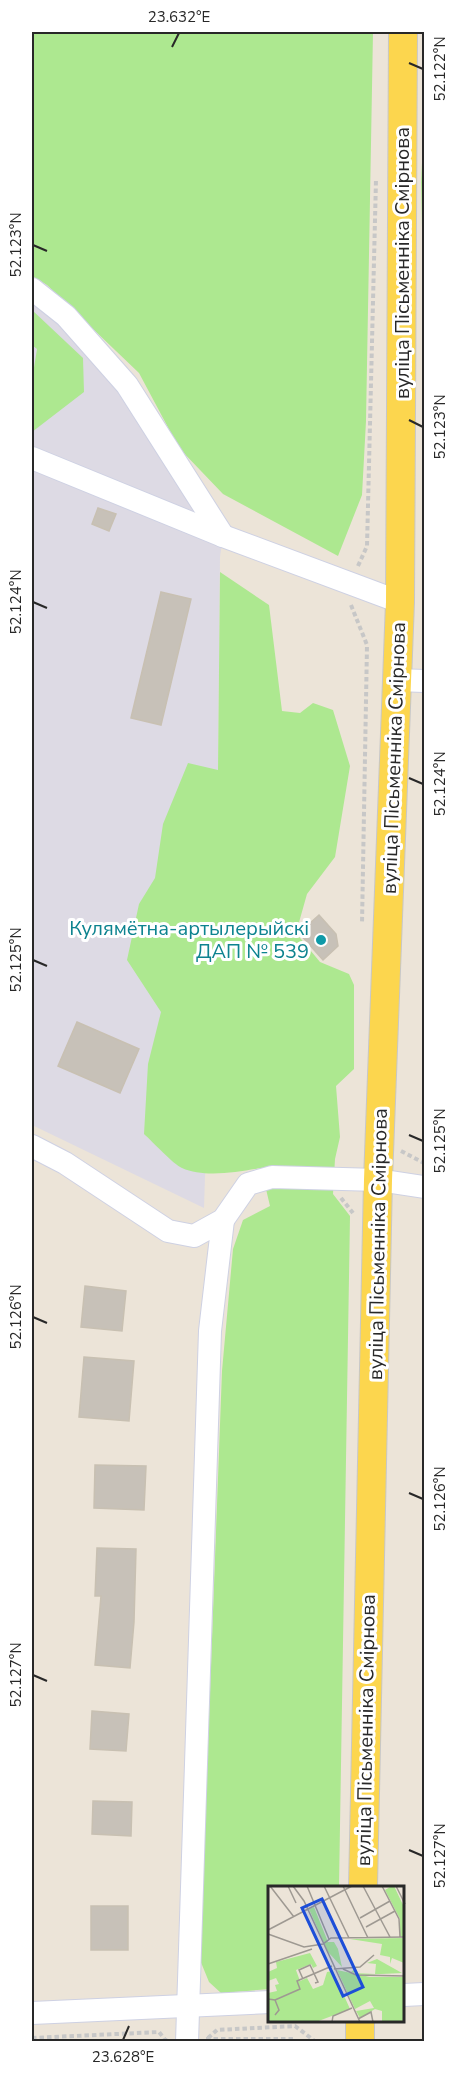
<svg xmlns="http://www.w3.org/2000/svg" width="456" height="2073" viewBox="0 0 456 2073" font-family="'Nunito Sans',sans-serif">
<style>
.industrial{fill:#dddae4}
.green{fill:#ade890}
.building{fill:#c7c1b8;stroke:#c8c0b2;stroke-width:1.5}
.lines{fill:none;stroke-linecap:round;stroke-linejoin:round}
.minor-casing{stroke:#ced1e3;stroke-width:24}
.major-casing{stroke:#c7c7c7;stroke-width:30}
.path{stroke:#c7c7c7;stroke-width:4;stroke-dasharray:4.5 3;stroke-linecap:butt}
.minor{stroke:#fff;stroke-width:22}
.major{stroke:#fcd64e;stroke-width:28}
.ticks{fill:none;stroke:#282828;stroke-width:2}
.culture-dot{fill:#0f9aa8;stroke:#fff;stroke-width:2}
.labels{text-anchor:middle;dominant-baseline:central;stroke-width:6;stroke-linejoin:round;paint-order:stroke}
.street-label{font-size:20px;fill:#282828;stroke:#fff}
.culture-label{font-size:20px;fill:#0d838f;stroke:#fff;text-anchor:end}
.inset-road{fill:none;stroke:#9e9992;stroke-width:1.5}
.view{fill:#1d4ed8;fill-opacity:0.15;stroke:#1d4ed8;stroke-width:3}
.inset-edge{fill:none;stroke:#282828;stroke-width:3}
.neatline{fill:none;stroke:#282828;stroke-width:2}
.ticks-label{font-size:15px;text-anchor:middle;fill:#282828}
</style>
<rect width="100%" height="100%" fill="#ece4d8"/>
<path class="industrial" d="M32 289 66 316 223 536 220 557 218 771 204 1208 32 1125Z"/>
<g class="green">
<path d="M32 32H373L366 421 362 495 338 556 223 494 179 448 139 373 47 285 32 276Z"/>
<path d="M424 124V318L421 182Z"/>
<path d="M32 310 83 358 84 392 32 432V380L37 349 32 345Z"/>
<path d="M220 572 269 605 282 711 300 713 313 703 333 710 350 766 335 857 307 894 296 933 320 962 349 974 354 985V1069L336 1086 340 1137 335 1159 333 1194 350 1216 339 1887H270V1989L221 1993 209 1982 200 1960 222 1371 233 1249 243 1220 270 1206 261 1168C238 1172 204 1178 182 1168 173 1164 153 1142 144 1134L148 1064 161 1012 127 960 139 904 155 878 163 824 188 763 218 770Z"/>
</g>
<g class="building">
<path d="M98 508 116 514 109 531 92 524Z"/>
<path d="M161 592 191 599 161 725 131 718Z"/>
<path d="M319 915 336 934 338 946 323 960 299 933Z"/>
<path d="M77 1022 139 1049 120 1093 58 1066Z"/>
<path d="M85 1286 126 1291 122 1331 81 1327Z"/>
<path d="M84 1357 134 1361 129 1421 79 1417Z"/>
<path d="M95 1465 146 1466 144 1510 94 1508Z"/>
<path d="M97 1548 136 1549 134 1622 130 1668 95 1665 101 1596H95Z"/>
<path d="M92 1711 129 1714 126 1751 90 1749Z"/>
<path d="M93 1801 132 1802 131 1836 92 1834Z"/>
<rect x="91" y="1906" width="37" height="44"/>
</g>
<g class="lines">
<defs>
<g id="minor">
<path d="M32 289 66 316 127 385 223 536"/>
<path d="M32 458 223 536 400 602"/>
<path d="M397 680 424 681"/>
<path d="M32 1146 65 1163 168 1231 194 1236 223 1220 248 1184 272 1177 378 1180 424 1187"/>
<path d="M404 1995 424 1994"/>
<path d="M32 2013 270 2002"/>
<path d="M187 2042 210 1331 223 1220"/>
</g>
<g id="major">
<path d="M363 1887 378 1180 400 602 403 32"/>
<path d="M360 2042V2020"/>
</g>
</defs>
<use href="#minor" class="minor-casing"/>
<use href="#major" class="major-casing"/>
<g class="path">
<path d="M358 566 367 546 376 179"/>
<path d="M351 605 367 645 362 924"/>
<path d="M401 1151 424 1163"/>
<path d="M341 1198 353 1213"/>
<path d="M32 2038 159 2032 167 2042"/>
<path d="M208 2038 217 2030 295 2026 316 2042"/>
<path d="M206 2039H293L297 2042"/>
<path d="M148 2042 168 2040"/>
</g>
<use href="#minor" class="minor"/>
<use href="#major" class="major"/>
</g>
<path class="ticks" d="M172 47 179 33M409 63 423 69M33 245 47 251M409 420 423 427M33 602 47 608M409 778 423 784M33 960 47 966M409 1135 423 1141M33 1317 47 1323M409 1493 423 1499M33 1675 47 1681M409 1850 423 1856M123 2040 129 2026"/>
<circle class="culture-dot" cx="321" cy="940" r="6"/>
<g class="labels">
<g class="street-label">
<text transform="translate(402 263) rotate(-90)">вуліца Пісьменніка Смірнова</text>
<text transform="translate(394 758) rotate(-88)">вуліца Пісьменніка Смірнова</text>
<text transform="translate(378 1244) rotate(-89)">вуліца Пісьменніка Смірнова</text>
<text transform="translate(366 1730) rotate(-89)">вуліца Пісьменніка Смірнова</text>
</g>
<g class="culture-label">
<text x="309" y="928">Кулямётна-артылерыйскі<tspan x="309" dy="23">ДАП № 539</tspan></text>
</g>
</g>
<g transform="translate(268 1886)">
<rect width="136" height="136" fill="#ece4d8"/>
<path d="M117 0H126L136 21 137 51H132V33L117 4 122 1ZM46 21 60 56H66L70 63 74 81 60 66 41 23ZM136 52V77L124 72 122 78V71L112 69 114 58 82 53ZM42 67 49 80 45 82 43 78 28 84 32 95 39 92 45 103 55 99 59 86 65 85 82 123 48 136H0V107L9 105 7 99 11 98 8 92 0 95V86L9 82 8 76ZM109 73 134 87 93 89 83 86 88 82 86 87 107 88 108 78 99 77ZM69 84 102 91H136V136H114V125L107 123 92 132 88 125 106 122 102 115 87 123Z" fill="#ade890"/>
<path class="inset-road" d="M2 0 26 31M20 0 28 17M25 0 36 15 92 136M39 0 61 53M56 0 81 52M75 0 100 52M95 0 122 51M114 0 131 33 132 51M128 0 137 18M92 32 122 15M98 41 127 25M0 44 84 0M0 48 36 61 55 58 63 52 137 51M0 78 44 63M66 83 92 81 106 69M75 83 88 89 137 90M35 93 31 84 42 79 50 96 47 97M0 113 7 114 11 124 7 129M7 114 32 103 29 95 64 80M90 133 103 126 105 136M64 136 65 130 84 122"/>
<path class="view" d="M54 13 95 101 75 110 34 22Z"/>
<rect width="136" height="136" class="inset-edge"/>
</g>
<rect width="456" height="2073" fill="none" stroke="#ffffff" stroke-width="66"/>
<rect x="33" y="33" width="390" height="2007" class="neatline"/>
<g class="ticks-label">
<text x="179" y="22">23.632°E</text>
<text transform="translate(440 69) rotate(-90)" y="5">52.122°N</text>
<text transform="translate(16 245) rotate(-90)" y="5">52.123°N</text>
<text transform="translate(440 427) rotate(-90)" y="5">52.123°N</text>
<text transform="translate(16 602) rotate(-90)" y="5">52.124°N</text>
<text transform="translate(440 784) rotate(-90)" y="5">52.124°N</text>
<text transform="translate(16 960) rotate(-90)" y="5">52.125°N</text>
<text transform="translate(440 1141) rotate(-90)" y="5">52.125°N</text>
<text transform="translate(16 1317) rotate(-90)" y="5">52.126°N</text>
<text transform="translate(440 1499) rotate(-90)" y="5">52.126°N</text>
<text transform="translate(16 1675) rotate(-90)" y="5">52.127°N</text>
<text transform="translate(440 1856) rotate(-90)" y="5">52.127°N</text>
<text x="123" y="2062">23.628°E</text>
</g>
</svg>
